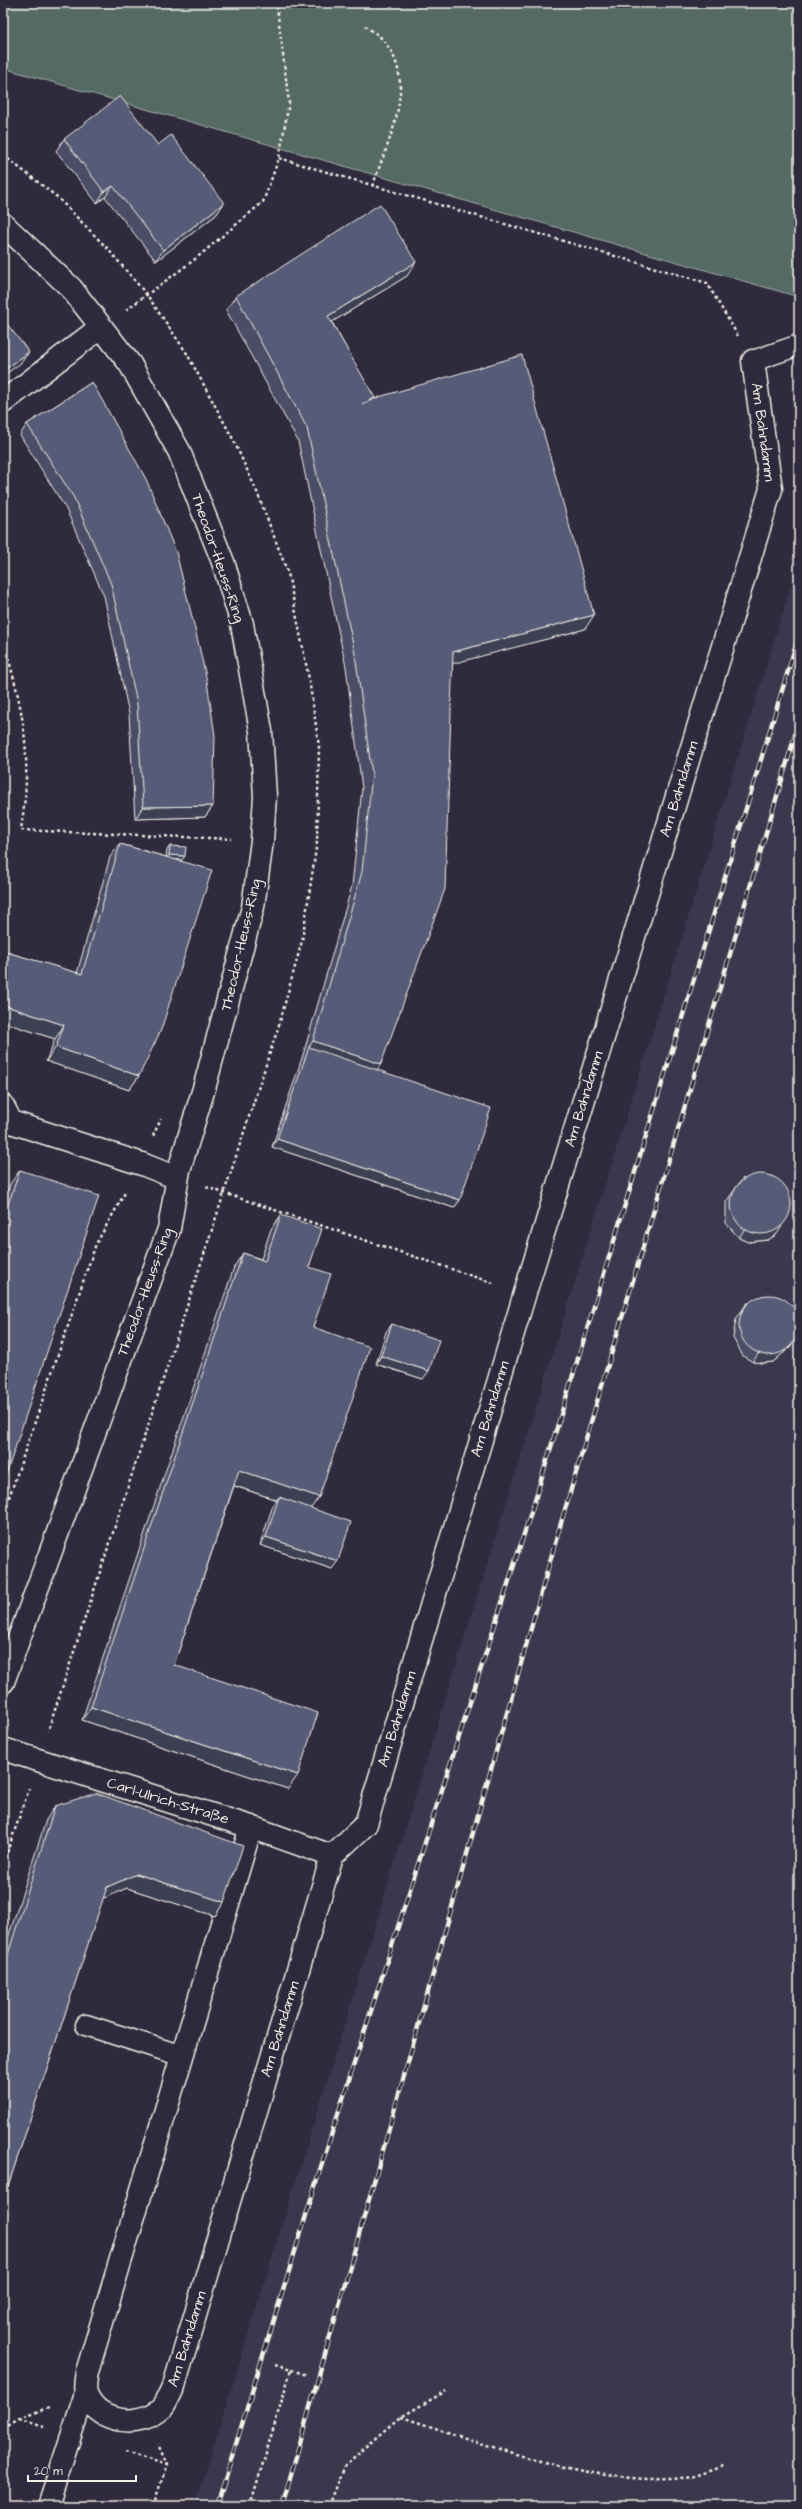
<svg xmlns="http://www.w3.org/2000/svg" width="802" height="2509" viewBox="0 0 802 2509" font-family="'Architects Daughter',sans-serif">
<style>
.built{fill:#3b394e}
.green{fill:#556a64;stroke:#a4aea6}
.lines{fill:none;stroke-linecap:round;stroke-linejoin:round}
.lane-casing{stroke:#f4f1e8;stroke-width:23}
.street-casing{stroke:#f4f1e8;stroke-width:25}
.path{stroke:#f4f1e8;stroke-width:2.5;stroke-dasharray:3 3;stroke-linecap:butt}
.lane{stroke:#2f2a3d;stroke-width:20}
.street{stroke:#2f2a3d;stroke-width:22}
.rail-casing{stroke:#f4f1e8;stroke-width:4.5}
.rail{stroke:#2f2a3d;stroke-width:3;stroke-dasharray:9;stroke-linecap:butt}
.wall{fill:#4b4e66;stroke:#f4f1e8}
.shaded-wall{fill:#3d4053;stroke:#f4f1e8}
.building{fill:#575b77;stroke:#f4f1e8}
.labels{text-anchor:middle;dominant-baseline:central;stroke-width:3;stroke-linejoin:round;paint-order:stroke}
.street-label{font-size:15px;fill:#f4f1e8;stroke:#2f2a3d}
</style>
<rect width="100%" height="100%" fill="#2f2a3d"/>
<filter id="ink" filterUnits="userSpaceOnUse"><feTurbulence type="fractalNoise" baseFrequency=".025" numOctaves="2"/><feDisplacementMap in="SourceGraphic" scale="8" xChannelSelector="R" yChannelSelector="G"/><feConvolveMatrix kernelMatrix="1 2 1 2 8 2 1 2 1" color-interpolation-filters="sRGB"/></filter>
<g filter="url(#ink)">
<path class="built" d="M799 560V2506H195Z"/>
<path class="green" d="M3 3H799V297L3 68Z"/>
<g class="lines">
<defs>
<g id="lane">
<path d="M753 361 799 345"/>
<path d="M86 2025 182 2056"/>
<path d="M48 2506 85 2393"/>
</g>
<g id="street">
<path d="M3 224 71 288 130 364 179 451 223 562 242 624 261 731 265 796 262 841 253 907 205 1085 179 1170 169 1229 3 1682"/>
<path d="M3 402 101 327"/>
<path d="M3 1106 11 1122 142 1164 177 1178"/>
<path d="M3 1749 251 1827 332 1856"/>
<path d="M251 1827 87 2372C86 2378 84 2388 86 2394 97 2424 141 2428 162 2408 167 2403 170 2393 174 2386L332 1856 366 1824 525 1293 771 489 753 361"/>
</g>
</defs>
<use href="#lane" class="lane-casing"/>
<use href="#street" class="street-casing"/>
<g class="path">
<path d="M365 26C371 30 379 35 384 41 419 84 388 140 373 185"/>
<path d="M3 155 57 197 107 248 147 295 186 352 233 439 257 492 288 573 309 679 319 746 317 842 302 941 279 1025 48 1731"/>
<path d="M279 158 707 283 738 336"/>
<path d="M126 310 194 260 263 202 279 158 289 103 277 7"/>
<path d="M3 641C17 685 28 732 26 778 26 796 23 813 21 830L232 839"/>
<path d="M153 1136 161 1119"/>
<path d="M206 1187 496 1284"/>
<path d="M3 1515 96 1244 126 1191"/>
<path d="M3 1864 29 1789"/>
<path d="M291 2370 307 2375"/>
<path d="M401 2417C488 2444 578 2482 671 2479 690 2478 708 2471 726 2464"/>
<path d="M19 2419 44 2427"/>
<path d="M3 2429 19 2419 49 2407"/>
<path d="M125 2452 167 2465"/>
<path d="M153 2506 167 2465 158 2444"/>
<path d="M250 2506 291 2370 275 2365"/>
<path d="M329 2506 345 2465 401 2417 446 2391"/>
</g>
<use href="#lane" class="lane"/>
<use href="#street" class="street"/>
<defs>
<g id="rail">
<path d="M217 2506 319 2173 533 1506 799 635"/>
<path d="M282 2506 558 1533 799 722"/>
</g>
</defs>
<use href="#rail" class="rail-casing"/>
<use href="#rail" class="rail"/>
</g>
<g class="wall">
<path d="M64 139 158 145 224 203 216 215 156 261 105 197 97 203 56 151Z"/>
<path d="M407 276 332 322 374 399 585 629 453 663 377 1070 460 1200 454 1208 272 1147 303 1055 352 886 362 788 346 667 298 441 226 310 236 296Z"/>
<path d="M92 382 213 806 205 817 135 819 129 714 104 596 66 509 20 435 27 424Z"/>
<path d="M120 844 166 857 167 850 170 846 182 860H177L139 1076 129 1090 46 1061 55 1039 3 1022V951L77 973 110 857Z"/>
<path d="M20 1170 3 1484V1204L10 1184Z"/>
<path d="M743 1178 777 1234 768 1240 748 1242 739 1238 726 1223V1202Z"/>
<path d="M281 1215 309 1267 313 1327 311 1508 332 1569 260 1545 273 1505 277 1500 234 1486 174 1665 288 1789 82 1720 234 1267 243 1253 261 1259 271 1229Z"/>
<path d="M799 1293V1323L795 1340 789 1348 773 1362 763 1363 753 1362 743 1356 733 1338 736 1319 747 1303 795 1309Z"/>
<path d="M392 1324 423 1379 376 1364 386 1332Z"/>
<path d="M55 1806 224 1902 215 1916 127 1888 103 1898 3 2201V1953L46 1820Z"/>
</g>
<g class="shaded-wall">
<path d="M113 186 105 197 97 203 104 192Z"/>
<path d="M224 203 216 215 156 261 163 250Z"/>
<path d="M416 262 407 276 319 330 328 316Z"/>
<path d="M29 352 21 363 3 376V371Z"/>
<path d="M594 615 585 629 444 666 453 652Z"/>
<path d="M213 806 205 817 135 819 143 807Z"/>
<path d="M169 855 185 856 182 860 166 859Z"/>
<path d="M3 1005 64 1025 55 1039 3 1022Z"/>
<path d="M313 1041 381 1064 372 1078 309 1047Z"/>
<path d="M56 1047 139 1076 129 1090 46 1061Z"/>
<path d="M277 1139 460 1200 454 1208 272 1147Z"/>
<path d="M782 1226 777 1234 768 1240 748 1242 739 1238 744 1230Z"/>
<path d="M795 1340 789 1348 773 1362 763 1363 753 1362 758 1354Z"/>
<path d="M381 1356 429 1371 423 1379 376 1364Z"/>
<path d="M239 1470 319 1497 309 1511 279 1497 277 1500 229 1484Z"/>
<path d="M266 1537 338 1561 332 1569 260 1545Z"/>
<path d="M91 1707 298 1775 288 1789 82 1720Z"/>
<path d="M137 1874 224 1902 215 1916 127 1888 97 1901 107 1887Z"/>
</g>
<g class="building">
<path d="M120 96 158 145 171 135 224 203 163 250 113 186 104 192 64 139Z"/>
<path d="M380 204 416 262 328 316 375 398 362 404 379 397 522 355 594 615 453 652 445 889 381 1064 313 1041 362 872 372 774 355 654 307 428 236 296Z"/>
<path d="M3 319 29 352 3 371Z"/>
<path d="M92 382 146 479 176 552 196 633 207 681 215 736 213 806 143 807 137 703 111 584 74 498 27 424Z"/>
<path d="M120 844 212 870 161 1030 139 1076 56 1047 64 1025 3 1005V951L82 974Z"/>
<path d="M170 846 186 847 185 856 169 855Z"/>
<path d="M309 1047 491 1108 460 1200 277 1139Z"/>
<path d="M20 1170 99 1196 3 1484V1219Z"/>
<circle cx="761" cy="1204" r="30"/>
<path d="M281 1215 322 1229 309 1267 331 1274 313 1327 370 1347 319 1497 239 1470 174 1665 318 1713 298 1775 91 1707 243 1253 265 1261Z"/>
<circle cx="769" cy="1325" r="30"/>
<path d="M392 1324 439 1340 429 1371 381 1356Z"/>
<path d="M279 1497 351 1522 338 1561 266 1537Z"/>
<path d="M96 1793 243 1846 224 1902 137 1874 107 1887 3 2201V1970L55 1806Z"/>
</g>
</g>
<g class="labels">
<g class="street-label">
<text transform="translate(763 432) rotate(82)">Am Bahndamm</text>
<text transform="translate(218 558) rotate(71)">Theodor-Heuss-Ring</text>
<text transform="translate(679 789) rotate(-73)">Am Bahndamm</text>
<text transform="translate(241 945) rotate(-77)">Theodor-Heuss-Ring</text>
<text transform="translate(584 1099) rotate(-73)">Am Bahndamm</text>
<text transform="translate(145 1292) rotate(-70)">Theodor-Heuss-Ring</text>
<text transform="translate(490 1409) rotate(-73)">Am Bahndamm</text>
<text transform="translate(397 1719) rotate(-73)">Am Bahndamm</text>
<text transform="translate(168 1801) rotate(17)">Carl-Ulrich-Straße</text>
<text transform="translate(280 2029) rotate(-73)">Am Bahndamm</text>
<text transform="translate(187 2339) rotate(-73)">Am Bahndamm</text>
</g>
</g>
<rect width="802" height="2509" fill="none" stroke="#2f2a3d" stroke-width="16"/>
<rect x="8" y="8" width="786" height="2493" fill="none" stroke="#f4f1e8" stroke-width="1.5" filter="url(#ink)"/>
<path d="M28 2475v6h108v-6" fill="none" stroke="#f4f1e8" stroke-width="2"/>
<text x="34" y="2475" font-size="12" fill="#f4f1e8" stroke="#2f2a3d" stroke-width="3" paint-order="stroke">20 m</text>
</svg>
